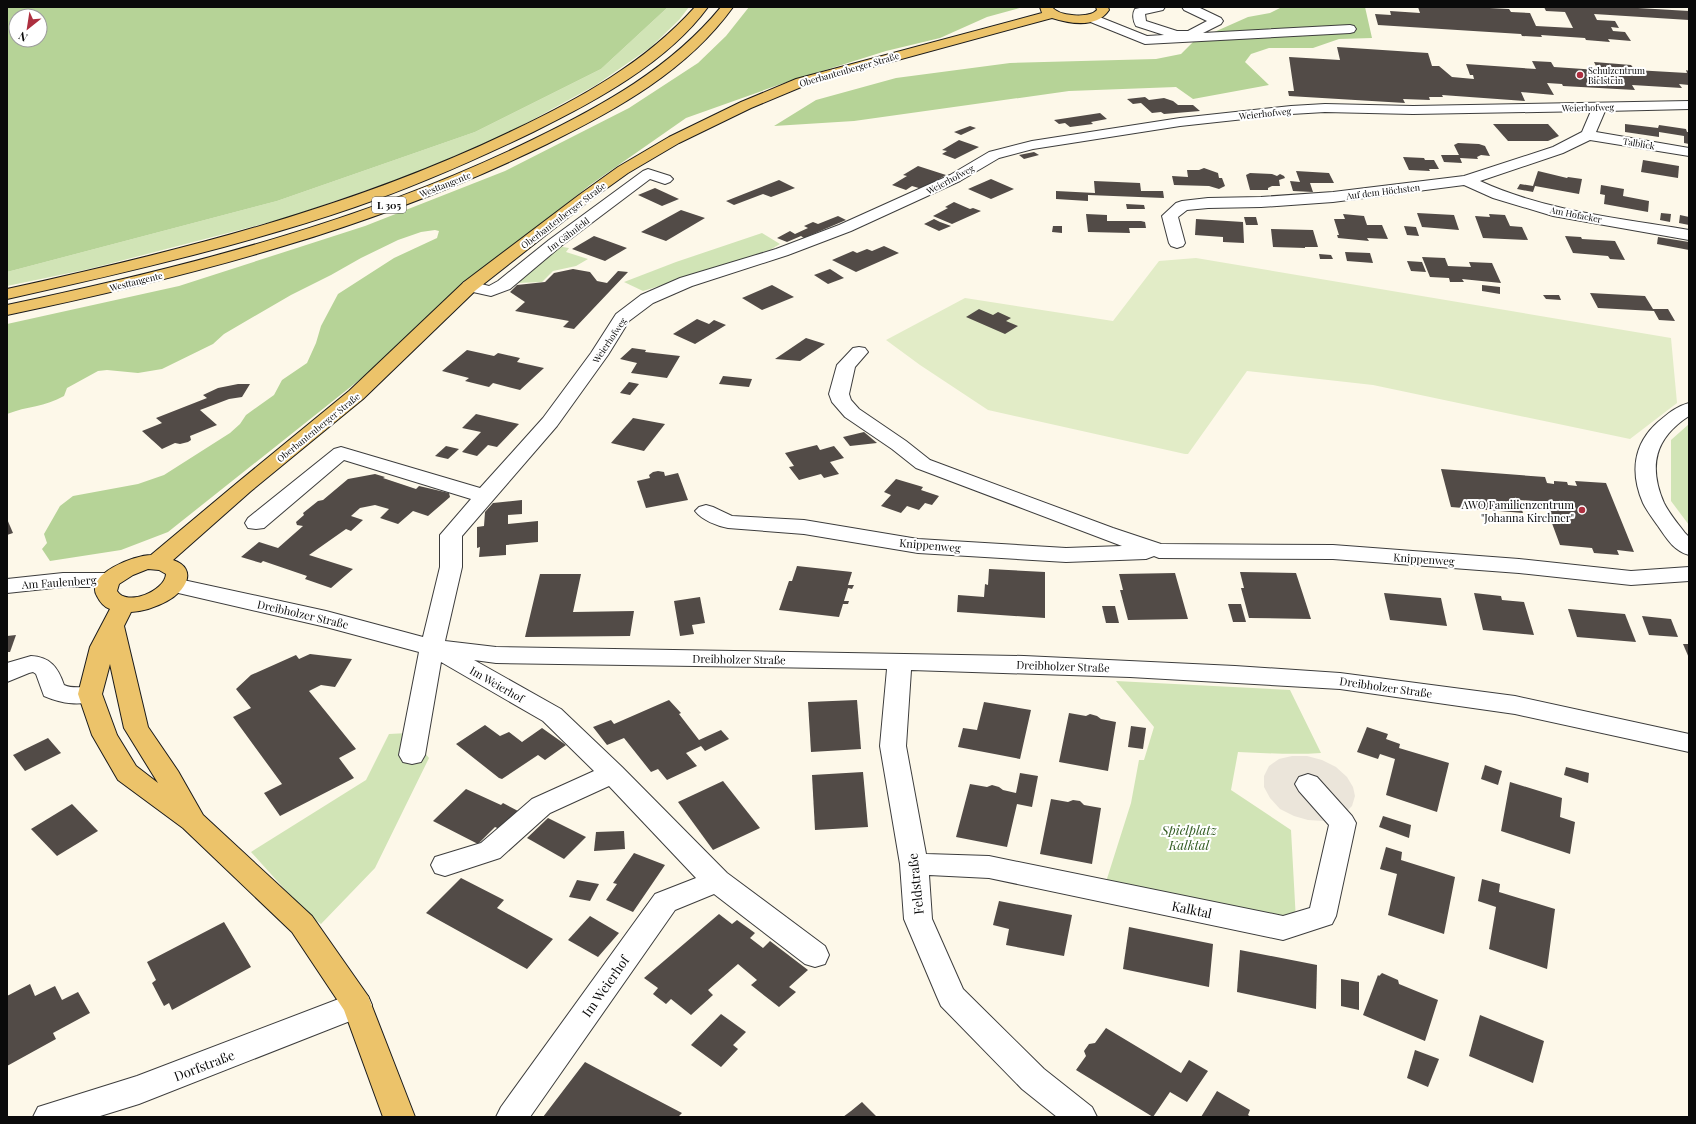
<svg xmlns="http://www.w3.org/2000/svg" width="1696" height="1124" viewBox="0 0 1696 1124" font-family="'Playfair Display',serif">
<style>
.green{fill:#d1e4b6}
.forest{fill:#b6d397;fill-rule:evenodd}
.pitch{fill:#e2ecc7}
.plaza{fill:#ebe5da}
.building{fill:#524b47}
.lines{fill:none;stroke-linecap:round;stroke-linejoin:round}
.minor-casing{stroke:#3d3d3d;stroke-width:2}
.major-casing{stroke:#1b1b1b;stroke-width:2}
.minor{fill:#fff;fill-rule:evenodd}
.major{fill:#ecc36a;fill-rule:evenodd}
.poi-dot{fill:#ad2f3f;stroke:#fff;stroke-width:1.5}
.labels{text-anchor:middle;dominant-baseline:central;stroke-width:4;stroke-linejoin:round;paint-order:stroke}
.far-street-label{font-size:9px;fill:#0a0a0a;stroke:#fff}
.far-poi-label{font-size:9px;fill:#0a0a0a;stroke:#fff;text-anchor:start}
.shield{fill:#fff;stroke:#545454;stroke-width:1}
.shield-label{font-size:10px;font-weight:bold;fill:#0a0a0a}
.poi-label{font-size:11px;fill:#0a0a0a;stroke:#fff;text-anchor:end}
.street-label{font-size:11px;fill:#0a0a0a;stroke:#fff}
.near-park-label{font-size:13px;font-style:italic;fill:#315b21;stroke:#fff}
.near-street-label{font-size:13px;fill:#0a0a0a;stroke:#fff}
</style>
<rect width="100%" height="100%" fill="#fdf8e9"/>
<g class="green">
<path d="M668 7H689L679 20 651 47 596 85 512 131 416 173 286 218 89 269 7 286V272L277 201 475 132 601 69Z"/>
<path d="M762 233 780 244 763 254 643 291 624 282 676 262Z"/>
<path d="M557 246 569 248 566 252 588 259 576 266 553 271 542 282 517 283Z"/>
<path d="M1689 424V525L1671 501V440Z"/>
<path d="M1116 681 1290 690 1321 753C1293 755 1266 753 1238 752L1231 790 1291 830 1296 921 1105 885 1131 803 1139 760H1144L1154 727Z"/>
<path d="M408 733 429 758 375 868 321 924 307 914 251 852 366 780 389 734Z"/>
</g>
<g class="forest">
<path d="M7 7H668L601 69 475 132 277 201 7 272ZM16 16H40V40H16Z"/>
<path d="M749 7H1023L987 17 940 38 886 51 784 83 686 118 590 185 467 283 368 373 168 532 121 550 50 561 42 549 47 543 44 534 60 506 73 496 138 484 164 475 230 433 240 424 246 415 274 395 282 380 307 363 316 343 321 326 338 294 394 258 437 238 439 231 435 230 421 232 398 240 361 258 331 275 291 295 224 334 213 344 162 369 138 373 107 370 98 371 67 388 64 396C45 407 27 406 7 414V324L179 286 365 226 505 171 629 108 698 63 726 36Z"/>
<path d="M1282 7H1365L1372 38 1339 39 1313 48H1269L1251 54 1245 62 1269 85 1193 99 1176 87 1069 91 854 121 774 126 816 100 896 78 1010 63 1156 59 1181 54 1194 41 1248 17 1270 13Z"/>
</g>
<path class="pitch" d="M1196 258 1671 338 1677 403 1630 439 1373 385 1247 371 1188 454H1185L988 410 920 365 886 340 965 298 1113 321 1159 261Z"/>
<path class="plaza" d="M1292 756H1307L1322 760 1336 767 1347 777 1353 787 1355 796 1352 806 1345 813 1335 819 1323 821 1308 820 1294 816 1280 809 1270 798 1264 787V776L1269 766 1279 759Z"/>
<g class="building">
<path d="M1418 7H1470L1509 9 1511 12 1530 13 1536 26 1573 28 1565 12 1546 11 1544 7H1621L1689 11V20L1594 14 1597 20 1615 21 1619 28 1611 27 1613 31 1625 32 1631 41 1608 39 1610 42 1586 40 1585 38 1541 35 1542 37 1522 36 1521 34 1378 25 1375 14 1391 15 1390 11 1420 13Z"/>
<path d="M1337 47 1428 53 1432 66H1439L1452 77 1474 79 1473 75H1470L1466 64 1536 69 1532 61 1551 62 1554 67 1598 70 1594 62 1631 65 1635 70 1687 73 1686 70 1689 71V85L1679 84 1682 88 1632 85 1635 90 1563 86 1562 84 1547 83 1554 95 1521 92 1525 101 1442 95 1443 97H1429L1430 100 1403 99 1405 103 1289 96 1288 91H1294L1289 57 1340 60Z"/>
<path d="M1145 97 1149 100 1164 98 1173 101 1178 105H1193L1200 111 1164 114 1161 112 1152 113 1141 103 1133 104 1127 99Z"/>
<path d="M1100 113 1107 119 1091 122 1093 124 1070 127 1065 123 1059 124 1054 120Z"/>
<path d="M1493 124H1548L1559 136 1548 141H1508Z"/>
<path d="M1625 124 1658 128 1659 125 1686 129 1687 132H1689V144L1684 143V136L1659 132V137L1625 132Z"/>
<path d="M970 126 976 128 961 135 954 132Z"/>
<path d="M959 140 979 147 955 159 942 154 947 151 942 150Z"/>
<path d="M1458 143 1479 144 1485 146 1490 156 1481 155 1477 157 1478 159 1460 158 1462 163 1444 162 1441 155H1459L1454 145Z"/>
<path d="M1034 152 1039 155 1024 159 1019 155Z"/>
<path d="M1403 157 1424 158 1425 160H1434L1439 169H1429L1430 171 1409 170Z"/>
<path d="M1643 160 1679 166 1678 178 1641 172Z"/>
<path d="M918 166 946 175 922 189 912 186 906 190 892 185 907 176 903 175Z"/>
<path d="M1204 168 1218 173 1219 178H1222L1225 186 1219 189 1209 186 1174 185 1172 176 1188 177 1187 170H1199Z"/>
<path d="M1296 171 1329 173 1334 183H1310L1313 192 1293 191 1290 181 1300 182Z"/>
<path d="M1538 171 1567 178 1568 177 1582 179 1579 194 1535 186 1533 192 1517 189 1520 184 1533 186Z"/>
<path d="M1250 173 1272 174 1277 176 1280 174 1284 176 1285 178 1279 180 1280 186H1272L1268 188V190H1250L1246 175Z"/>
<path d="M991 179 1014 189 991 199 968 189Z"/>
<path d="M779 180 795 188 771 197 763 194 734 205 726 201Z"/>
<path d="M1094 181 1140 183 1141 191H1163L1164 198 1088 195V201L1056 199V191L1095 193Z"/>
<path d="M1601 185 1624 189 1623 196 1649 201 1648 212 1604 204 1605 195 1600 194Z"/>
<path d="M655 188 679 199 662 206 638 195Z"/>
<path d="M954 202 970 209 973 208 981 211 952 224 933 216 948 208 945 207Z"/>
<path d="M1126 204 1144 205 1145 209H1127Z"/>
<path d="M681 210 705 218 666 241 641 232Z"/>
<path d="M1417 213 1454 215 1459 230 1422 227Z"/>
<path d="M1661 213 1671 214 1670 222 1660 220Z"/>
<path d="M1086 214 1107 215V221H1141L1145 222 1146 228H1129L1130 233 1088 232Z"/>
<path d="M1343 214 1364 216 1367 225H1382L1388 239 1367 238 1369 241 1338 238 1337 235H1339L1334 219H1345Z"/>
<path d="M1489 214 1505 215 1510 226 1522 227 1528 240 1483 238 1475 216 1490 217Z"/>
<path d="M1680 215 1689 217V225L1679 223Z"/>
<path d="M838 216 846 220 804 238 801 236 787 242 777 238 790 231 795 234 808 228 804 226 813 222 818 224Z"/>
<path d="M1244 217H1256L1258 225H1246Z"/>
<path d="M934 219 940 222 951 226 939 231 924 224Z"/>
<path d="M1196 219 1243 222 1244 243 1223 242V237L1195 235Z"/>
<path d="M1053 226H1062V233L1052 232Z"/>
<path d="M1404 226 1416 227 1419 236 1407 235Z"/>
<path d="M1271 229 1313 230 1318 247H1305V248L1273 247Z"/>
<path d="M594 236 627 248 605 261 572 249Z"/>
<path d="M1565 236 1581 237 1582 239 1615 241 1625 260 1610 259 1608 256 1573 253Z"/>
<path d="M1658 237 1689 242V250L1657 244Z"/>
<path d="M884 246 899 253 856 272 832 260 853 251 857 253 867 249 872 251Z"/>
<path d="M1345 252 1370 253 1373 263 1347 261Z"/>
<path d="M1319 254 1331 255 1333 259H1320Z"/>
<path d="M1422 257 1445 258 1448 266 1471 267 1469 262 1492 263 1501 283 1462 279 1464 282H1450L1449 278 1430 277Z"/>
<path d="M1407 261 1422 262 1426 272 1411 271Z"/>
<path d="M573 269 590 272 597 281 607 283 618 271 628 272 574 329 563 327 569 321 515 311 525 302 510 292 517 285 545 282 554 273Z"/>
<path d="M830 269 844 278 828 284 814 275Z"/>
<path d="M772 285 794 297 762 310 742 298Z"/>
<path d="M1482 285 1500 287V294L1482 291Z"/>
<path d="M1590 293 1645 296 1653 309H1668L1675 321 1659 320 1654 311 1598 308Z"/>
<path d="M1543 295H1559L1561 300 1546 299Z"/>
<path d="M979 309 993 315 998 312 1011 318 1006 321 1018 326 1005 334 966 317Z"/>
<path d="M697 319 709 324 714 320 726 325 695 344 673 334Z"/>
<path d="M806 338 825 344 800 361 775 359Z"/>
<path d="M632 348 646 350 645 352 680 356 667 378 631 373 637 363 620 359Z"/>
<path d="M467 350 494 356 498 353 520 358 517 362 544 368 520 390 493 383 489 387 465 381 469 378 442 371Z"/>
<path d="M723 376 752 379 749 387 719 384Z"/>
<path d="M629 382 639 384 630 395 620 393Z"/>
<path d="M238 384H250L242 397 229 399 200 410 217 425 190 436 191 440 188 442 180 444 175 443 162 449 142 431 162 423 156 418 207 398 203 395 218 388Z"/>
<path d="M476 414 519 424 497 447 488 445 477 456 462 452 481 432 462 428Z"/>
<path d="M633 418 665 424 644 451 611 443Z"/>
<path d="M864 432 877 443 850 446 843 437Z"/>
<path d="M817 445 820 450 834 446 844 458 830 462 839 474 824 478 821 474 799 480 789 467 794 466 785 453Z"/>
<path d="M446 446 459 449 448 459 435 456Z"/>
<path d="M1441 469 1545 477 1547 483 1554 484V481L1567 482 1568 485 1577 486 1575 481 1606 483 1634 552 1617 550 1619 555 1594 553 1592 548 1560 545 1546 507H1551L1550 502 1519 500 1523 513 1451 507Z"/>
<path d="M658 471 664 472 665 476 678 473 688 500 646 508 637 481 650 478 649 475 653 472Z"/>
<path d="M375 474 385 477 383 478 416 489 419 486 449 493 450 497 428 516 413 511 398 524 380 518 389 509 375 505 360 508 351 516 363 520 351 531 346 529 309 555 353 569 331 588 305 579 307 576 263 561 261 563 241 557 259 542 278 548 303 526 297 525 296 522 304 515 303 513 318 501 323 500 348 479Z"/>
<path d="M896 479 923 487 921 490 939 496 932 505 925 503 919 510 907 506 901 513 881 506 891 495 884 492Z"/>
<path d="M522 500V514L508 515V524L538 521V542L506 545V555L479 557 480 547 477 548V527L484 526 485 512 493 503Z"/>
<path d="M7 519 13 533 7 535Z"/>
<path d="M797 566 852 572 848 585H854L852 589 848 588 844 601H849L848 604H843L839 617 779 610 789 581H792Z"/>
<path d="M989 569 1045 572V618L957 612 958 595 984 597 985 584 988 585Z"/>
<path d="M1240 572 1296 573 1311 619 1249 618 1241 588H1244Z"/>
<path d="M1175 573 1188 619 1128 620 1120 590H1123L1119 574Z"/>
<path d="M540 574H581L573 612 634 611 630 636 525 637Z"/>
<path d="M1384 593 1441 598 1447 626 1390 620Z"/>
<path d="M1474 593 1501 596 1502 600 1524 602 1534 635 1483 630Z"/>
<path d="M700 597 705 623 692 625 694 634 680 636 674 601Z"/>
<path d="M1228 604H1241L1246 622H1233Z"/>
<path d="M1102 606H1115L1119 623H1106Z"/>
<path d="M1568 609 1625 614 1636 642 1577 637Z"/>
<path d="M1642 616 1671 619 1678 637 1649 635Z"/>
<path d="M16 635 10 652H7V636Z"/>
<path d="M1683 644H1689V658Z"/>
<path d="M310 654 352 659 335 687 321 685 309 691 356 749 339 758 354 778 280 816 264 793 282 784 233 717 251 708 236 689 251 675 296 655 299 659Z"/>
<path d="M669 700 681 713 679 714 699 740 721 730 729 739 705 751 701 746 686 753 697 766 667 780 658 769 651 772 624 738 607 745 593 727 611 720 614 724Z"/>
<path d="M857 700 861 749 811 752 808 702Z"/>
<path d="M984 702 1031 710 1020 759 958 747 963 728 977 730Z"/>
<path d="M1069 713 1086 716 1090 714 1097 716 1101 719 1116 722 1108 771 1059 762Z"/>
<path d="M485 725 500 736 509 732 522 742 542 728 566 745 545 760 538 755 502 779 499 778 456 744Z"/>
<path d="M1131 726 1146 728 1143 749 1128 747Z"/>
<path d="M1367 727 1388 734 1386 739 1400 744 1399 748 1449 763 1437 812 1386 795 1395 759 1380 754 1378 759 1357 752Z"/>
<path d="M48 738 61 753 25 771 13 755Z"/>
<path d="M1485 765 1502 771 1498 785 1481 779Z"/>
<path d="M1566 767 1589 773 1588 783 1564 775Z"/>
<path d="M863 772 868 827 815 830 812 775Z"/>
<path d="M1020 773 1038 776 1032 807 1017 804 1007 847 956 837 970 784 987 787 992 785 999 787 1003 790 1016 793Z"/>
<path d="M723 781 760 828 713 850 678 802Z"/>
<path d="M1510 782 1562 798 1560 817 1575 822 1570 854 1501 831Z"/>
<path d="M466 789 501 805 503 803 520 812 502 830 495 827 478 844 433 821Z"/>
<path d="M1051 799 1068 802 1073 800 1080 801 1084 805 1101 808 1092 864 1040 854Z"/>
<path d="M72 804 98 831 57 856 31 829Z"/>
<path d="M1383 816 1411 825 1409 838 1379 827Z"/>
<path d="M548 818 586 837 564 859 527 838Z"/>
<path d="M624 831 625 849 594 851 596 832Z"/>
<path d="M1386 847 1402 852 1401 860 1455 877 1444 934 1388 915 1397 874 1380 869Z"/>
<path d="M634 853 665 865 633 912 606 900 617 884 613 883Z"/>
<path d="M461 878 504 900 497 908 553 939 527 969 426 913Z"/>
<path d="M1482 879 1500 884 1499 892 1555 909 1547 969 1489 949 1496 907 1478 901Z"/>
<path d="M577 880 599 884 590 901 569 897Z"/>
<path d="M999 901 1072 915 1064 956 1006 945 1009 929 993 925Z"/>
<path d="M719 914 732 924 737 920 755 933 750 938 763 948 770 941 808 970 789 987 796 992 779 1007 751 985 757 980 738 964 708 990 713 995 691 1015 671 999 666 1004 653 994 658 988 644 978Z"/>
<path d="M590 916 619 933 598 957 568 940Z"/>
<path d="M224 922 251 967 172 1010 169 1003 164 1006 152 983 156 980 147 962Z"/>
<path d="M1129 927 1213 944 1209 987 1123 969Z"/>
<path d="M1240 950 1317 965 1316 1009 1237 992Z"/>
<path d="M1382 973 1398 980 1399 984 1438 1000 1425 1041 1363 1015 1378 975 1379 976Z"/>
<path d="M1341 979 1359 982V1010L1341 1006Z"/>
<path d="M30 984 35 996 55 986 62 1000 78 992 90 1013 53 1033 56 1039 7 1066V996Z"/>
<path d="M721 1014 746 1032 733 1045 738 1049 721 1067 691 1045Z"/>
<path d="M1480 1015 1544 1041 1533 1083 1469 1056Z"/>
<path d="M1106 1028 1181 1073 1189 1060 1208 1071 1187 1102 1170 1092 1153 1117 1076 1070 1086 1056 1084 1051 1089 1044 1095 1043Z"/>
<path d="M1415 1050 1439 1059 1428 1087 1407 1078Z"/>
<path d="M585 1062 615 1078 682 1113 678 1117H543Z"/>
<path d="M1217 1091 1250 1110 1248 1115 1251 1117H1201Z"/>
<path d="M862 1102 877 1117H843L851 1111Z"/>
</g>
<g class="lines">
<defs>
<g id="minor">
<path d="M1144 7H1165L1163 10 1145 14 1146 21 1177 31H1188L1207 21 1184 10 1182 7H1198L1221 18 1223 21 1221 24 1203 33 1350 25 1354 26 1356 29 1354 32 1350 33 1145 44 1088 21 1086 18 1088 15 1092 14 1147 36 1164 35 1136 26C1133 21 1132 14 1135 9Z"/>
<path d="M1689 101V109L1605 111 1596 132 1689 148V156L1590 140 1563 153 1480 181C1545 211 1618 218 1689 230V240L1553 216 1493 198 1464 185 1333 202 1261 207 1208 208 1187 210 1178 217 1185 243 1183 246 1177 248 1171 246 1169 243 1162 216 1176 203 1182 201 1208 198 1261 197 1333 192 1464 176 1553 147 1582 132 1591 111 1413 114 1325 112 1291 114 1180 126 1033 149 999 158 960 181 851 231 788 255 692 286 653 303 629 321 608 355 557 426 462 536V567L445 641 496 647 1024 656 1235 666 1340 673 1515 696 1689 734V752L1515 714 1340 689 1130 677 911 670 906 746 926 854 989 856 1283 916 1310 908 1329 825 1299 791 1295 784 1299 777 1308 774 1317 777 1352 816 1356 823 1336 916 1332 924 1283 940 989 878 929 875 932 919 963 989 1044 1069 1092 1107 1097 1117H1057L1022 1089 941 1006 937 997 904 919 900 864 880 746 887 669 496 663 474 660 561 709 622 767 727 873 825 946 829 955 825 964 815 967 805 964 714 894 675 910 530 1117H496L501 1107 655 894 696 878 609 786 550 813 500 858 445 876 435 873 431 865 435 857 481 843 532 799 594 771 543 721 441 662 425 755 421 762 412 764 403 762 399 755 419 652 326 627 174 592 166 590 163 585 166 580 174 578 326 611 423 637 440 567V535L471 499 344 460 264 528 256 529 248 528 245 523 248 518 334 449 341 447 480 488 543 418 591 353 616 314 641 295 680 278 776 249 839 225 950 175 989 152 1032 141 1180 118 1291 106 1325 104 1413 106Z"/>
<path d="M648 169 670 176 673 179 670 182 665 184 650 179 561 246 510 289 491 296 464 290 461 286 464 282 470 281 489 286 498 281 549 240 643 171Z"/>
<path d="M859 347 865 348 868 352 855 367 849 394 851 400 859 409 906 441 930 460 1113 528 1161 544 1333 545 1519 559 1631 571 1689 567V581L1631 585 1519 573 1333 559 1159 558 1154 556 1146 559 1066 562 918 553 804 534 728 528C717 526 702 520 695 511L699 507 706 505 713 507 732 516 804 520 918 539 1066 548 1122 546 916 468 892 449 845 417 832 402 829 394 837 365 853 348Z"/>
<path d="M1689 403V416C1655 438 1648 466 1664 503 1669 513 1678 524 1685 533L1689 537V555C1674 551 1667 539 1658 526 1653 519 1647 511 1643 503 1630 473 1633 444 1658 422 1669 413 1675 407 1689 403Z"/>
<path d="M63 573H110L118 575 121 580 118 585 110 587H63L7 593V579Z"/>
<path d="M31 656C50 657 58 667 64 685 75 690 87 685 99 688L102 694 99 700C79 706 63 704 44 696L36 674 33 672 29 673 7 682V663Z"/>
<path d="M357 992 368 996 372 1005 368 1014 139 1104 97 1117H33L38 1107 137 1076Z"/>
</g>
<g id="major">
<path d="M695 7H708C667 63 594 102 533 132 475 160 416 186 355 207 241 246 124 273 7 299V289C180 251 352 208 512 131 579 99 645 63 695 7Z"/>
<path d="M721 7H733C687 71 616 110 547 144 376 228 193 276 7 315V305C187 267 366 221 532 140 602 106 671 68 721 7Z"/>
<path d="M1040 7H1052C1058 16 1089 19 1097 10L1096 7H1108L1109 10C1097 28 1071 24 1052 18L806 85 751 108 679 143 628 173 589 201 476 290 363 399 251 491 173 560C199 569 185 592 167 601 156 607 144 611 131 612L124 626 148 727 178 771 203 815 312 916 368 996 415 1117H383L344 1010 292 932 183 828 118 780 92 735 78 694 90 647 110 609C104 607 100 602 97 596 84 574 135 555 151 555L237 483 349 391 464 282 579 195 618 167 669 137 741 102 796 79 1042 13ZM148 569 159 570 166 574C165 591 127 607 117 591L119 584 133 575ZM110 664 124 728 158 783 136 766 117 735 102 694Z"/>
</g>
</defs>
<use href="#minor" class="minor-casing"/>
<use href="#major" class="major-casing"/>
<use href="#minor" class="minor"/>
<use href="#major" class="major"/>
</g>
<g class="poi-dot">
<circle cx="1580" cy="75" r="4"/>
<circle cx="1582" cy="510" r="4"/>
</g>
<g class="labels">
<g class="far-street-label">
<text transform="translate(849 69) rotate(-16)">Oberbantenberger Straße</text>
<text transform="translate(1588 107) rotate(-1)">Weierhofweg</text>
<text transform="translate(1265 113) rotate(-6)">Weierhofweg</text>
<text transform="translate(1639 143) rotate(10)">Talblick</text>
<text transform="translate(950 179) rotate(-28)">Weierhofweg</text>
<text transform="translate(445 184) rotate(-22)">Westtangente</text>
<text transform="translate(1383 191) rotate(-7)">Auf dem Höchsten</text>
<text transform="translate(1576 214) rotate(11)">Am Hofacker</text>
<text transform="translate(563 215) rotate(-37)">Oberbantenberger Straße</text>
<text transform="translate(568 234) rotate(-37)">Im Gähnfeld</text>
<text transform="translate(136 281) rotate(-14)">Westtangente</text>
<text transform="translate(609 340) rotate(-56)">Weierhofweg</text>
<text transform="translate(318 427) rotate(-39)">Oberbantenberger Straße</text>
</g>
<g class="far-poi-label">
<text x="1588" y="70">Schulzentrum<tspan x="1588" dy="10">Bielstein</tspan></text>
</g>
<rect class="shield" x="372" y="197" width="34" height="16" rx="3"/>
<g class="shield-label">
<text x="389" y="205">L 305</text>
</g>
<g class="poi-label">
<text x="1574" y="504">AWO Familienzentrum<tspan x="1574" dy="13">"Johanna Kirchner"</tspan></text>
</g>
<g class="street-label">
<text transform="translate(930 545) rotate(5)">Knippenweg</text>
<text transform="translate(1424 559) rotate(4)">Knippenweg</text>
<text transform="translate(59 582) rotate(-4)">Am Faulenberg</text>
<text transform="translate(303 614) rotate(13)">Dreibholzer Straße</text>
<text transform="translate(739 659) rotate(1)">Dreibholzer Straße</text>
<text transform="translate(1063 666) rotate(2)">Dreibholzer Straße</text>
<text transform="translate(497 684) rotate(30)">Im Weierhof</text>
<text transform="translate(1386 687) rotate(8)">Dreibholzer Straße</text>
</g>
<g class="near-park-label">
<text x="1189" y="829">Spielplatz<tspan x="1189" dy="15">Kalktal</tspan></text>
</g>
<g class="near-street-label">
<text transform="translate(915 884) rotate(-96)">Feldstraße</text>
<text transform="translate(1192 909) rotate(12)">Kalktal</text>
<text transform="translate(605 986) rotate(-55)">Im Weierhof</text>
<text transform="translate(204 1065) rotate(-21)">Dorfstraße</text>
</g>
</g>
<rect width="1696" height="1124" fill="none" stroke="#0a0a0a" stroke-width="16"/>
<g transform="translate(28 28) rotate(210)"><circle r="19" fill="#ffffff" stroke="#9d9d9d"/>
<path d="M0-3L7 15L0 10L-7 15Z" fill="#ad2f3f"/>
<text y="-6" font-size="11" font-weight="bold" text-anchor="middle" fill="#0a0a0a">N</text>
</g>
</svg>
